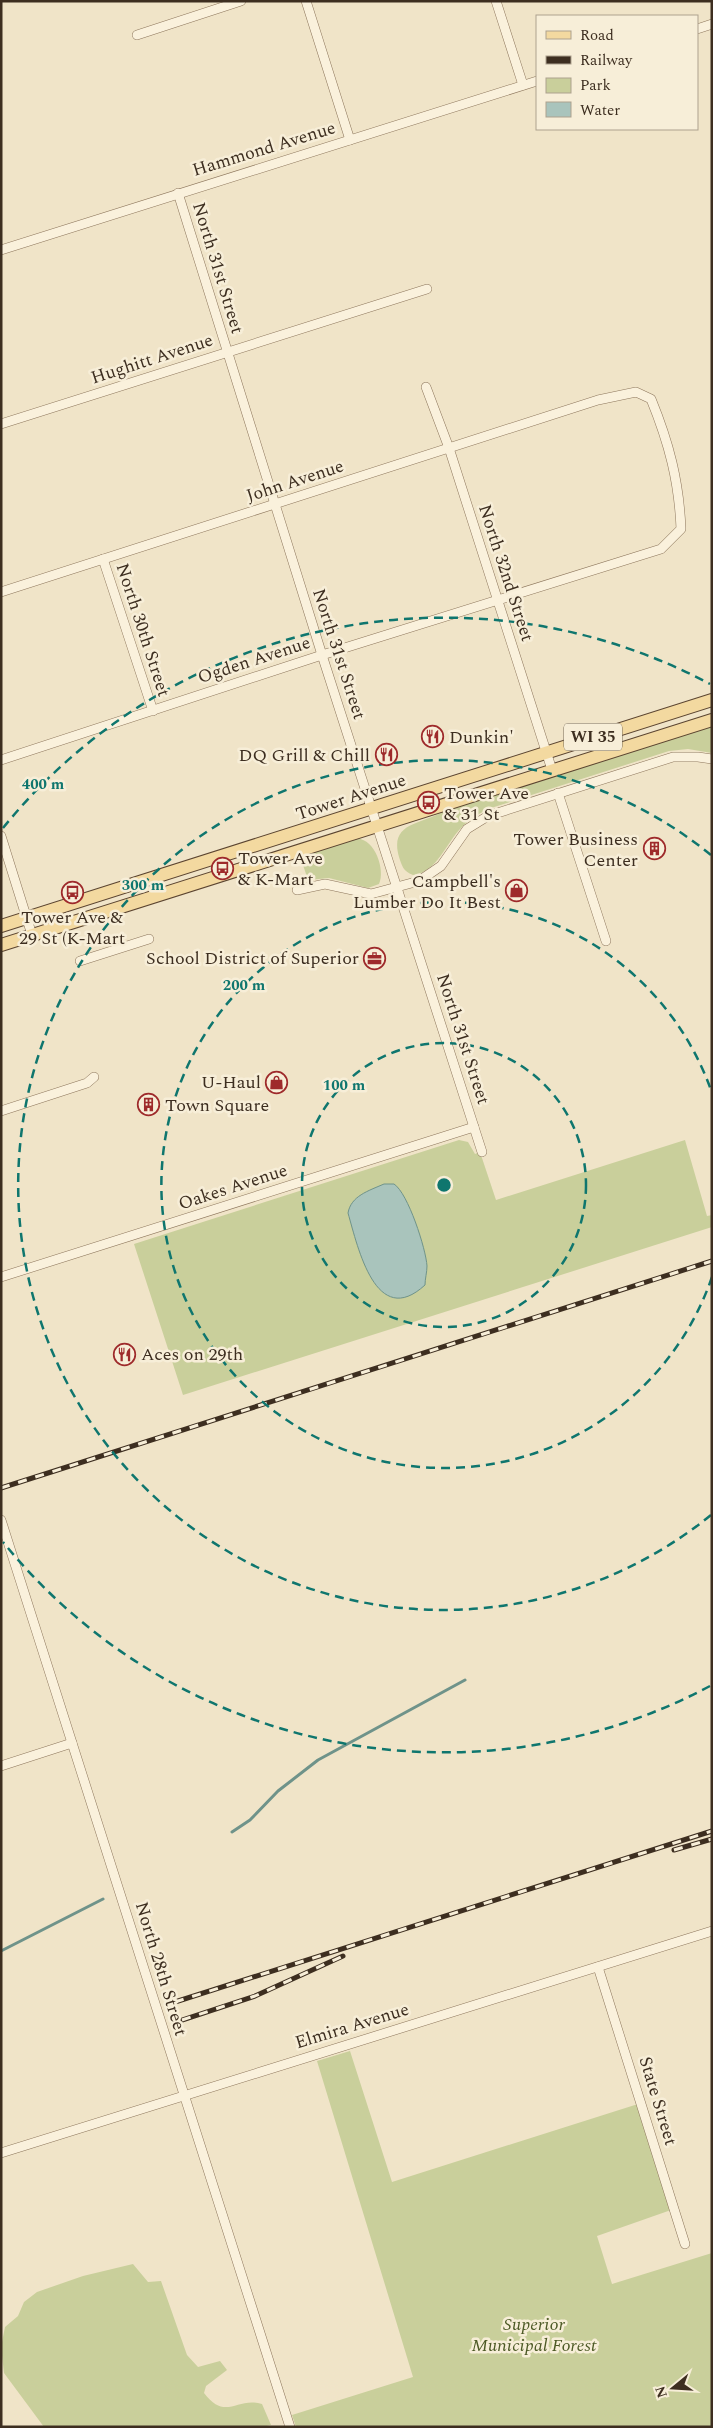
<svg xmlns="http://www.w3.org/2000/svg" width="713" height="2428" viewBox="0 0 713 2428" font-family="Spectral,serif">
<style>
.green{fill:#c9cf9b}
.water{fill:#a9c4bc;stroke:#6f938a}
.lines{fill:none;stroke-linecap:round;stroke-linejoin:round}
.stream{stroke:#6f938a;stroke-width:3}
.street-casing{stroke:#8d765c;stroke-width:10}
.primary-casing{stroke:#5b4430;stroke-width:14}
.street{stroke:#faf1dc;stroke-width:9}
.primary{stroke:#f3d9a0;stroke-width:12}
.rail-casing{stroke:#3d2e20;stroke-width:5}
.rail{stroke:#f7eed8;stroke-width:3;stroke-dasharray:9;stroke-linecap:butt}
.ring{fill:none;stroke:#0f766e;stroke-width:2.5;stroke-dasharray:9 6}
.labels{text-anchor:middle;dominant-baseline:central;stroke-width:5;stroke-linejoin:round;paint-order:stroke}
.shield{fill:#f7eed8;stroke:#756857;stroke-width:1}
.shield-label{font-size:16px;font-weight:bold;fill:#3d2e20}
.street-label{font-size:18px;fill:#3d2e20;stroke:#f7eed8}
.poi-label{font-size:18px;fill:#3d2e20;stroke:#f7eed8;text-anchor:start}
.park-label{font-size:18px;font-style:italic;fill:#4d5a26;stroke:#f7eed8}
.centre{fill:#0f766e;stroke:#f7eed8;stroke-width:2.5}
.ring-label{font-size:15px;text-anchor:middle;font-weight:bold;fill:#0f766e;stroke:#f7eed8;stroke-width:5;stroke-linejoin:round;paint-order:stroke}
</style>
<rect width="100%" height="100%" fill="#f0e4c8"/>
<g class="green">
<path d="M712 724V753L688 749 669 751 488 809C479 814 469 819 462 827 446 842 438 872 413 875 403 871 402 866 399 857 389 822 421 825 444 811Z"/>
<path d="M355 839C374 836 386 870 379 884L368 888 329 878 308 880 300 856Z"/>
<path d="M459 1140 468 1142 475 1154 480 1152 496 1200 685 1140 707 1216 712 1215V1227L183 1395 134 1244Z"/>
<path d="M350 2051 392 2182 638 2104 671 2210 597 2236 612 2284 712 2253V2427H296L292 2415 413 2377 317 2061Z"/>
<path d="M133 2264 148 2282 161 2281 187 2355 198 2367 220 2361 227 2370 206 2386 204 2393C226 2422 237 2396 262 2404L271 2425 262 2427H44L4 2373 1 2347 5 2327 18 2316 24 2302 37 2292 83 2276Z"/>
</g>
<path class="water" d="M384 1184H394C408 1193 426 1249 427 1266 427 1272 425 1279 425 1285 376 1330 358 1248 348 1213 351 1196 368 1191 384 1184Z"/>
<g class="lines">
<g class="stream">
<path d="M232 1832 250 1820 278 1791 318 1760 465 1680"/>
<path d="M1 1951 103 1899"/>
</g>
<defs>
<g id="street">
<path d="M306 1 350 140"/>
<path d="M496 1 523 85"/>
<path d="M697 29 712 24"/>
<path d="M137 35 241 1"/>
<path d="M178 193 322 655 482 1152"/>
<path d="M1 250 537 81"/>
<path d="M426 387 449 448 552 770"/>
<path d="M1 424 427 289"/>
<path d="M103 559 153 711"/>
<path d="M1 592 598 400 636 392 651 399C669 443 679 481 681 529L661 549 322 655 1 760"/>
<path d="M558 793 606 941"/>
<path d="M1 836 32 935"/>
<path d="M297 890 325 884 371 894 419 881 441 866 467 829 488 816 673 757H698L712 759"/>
<path d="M80 961 149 939"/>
<path d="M1 1111 87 1083 94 1077"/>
<path d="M1 1277 474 1127"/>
<path d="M1 1520 290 2427"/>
<path d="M1 1766 72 1743"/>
<path d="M598 1967 685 2244"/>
<path d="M1 2153 712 1931"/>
</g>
<g id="primary">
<path d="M1 926 712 700"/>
<path d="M1 945 712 720"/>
</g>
</defs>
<use href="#street" class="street-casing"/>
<use href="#primary" class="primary-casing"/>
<use href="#street" class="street"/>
<use href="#primary" class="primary"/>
<defs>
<g id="rail">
<path d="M1 1488 712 1261"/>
<path d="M674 1850 712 1839"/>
<path d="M175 2002 712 1831"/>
<path d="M182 2020 255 1996 343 1956"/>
</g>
</defs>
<use href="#rail" class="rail-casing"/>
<use href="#rail" class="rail"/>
</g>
<g class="ring">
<circle cx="444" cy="1185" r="142"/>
<path d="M712 1277A283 283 0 1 1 712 1093"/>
<path d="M711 1515A425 425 0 1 1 711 855"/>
<path d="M710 1686A567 567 0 0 1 3 1542M3 828A567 567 0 0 1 710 684"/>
</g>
<defs>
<symbol id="restaurant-ring" viewBox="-11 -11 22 22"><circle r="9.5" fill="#f7eed8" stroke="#9e2a2b" stroke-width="1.5"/><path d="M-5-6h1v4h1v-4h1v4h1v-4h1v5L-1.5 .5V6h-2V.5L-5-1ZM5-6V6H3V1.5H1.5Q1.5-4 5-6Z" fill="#9e2a2b"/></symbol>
<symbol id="bus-ring" viewBox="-11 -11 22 22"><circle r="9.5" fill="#f7eed8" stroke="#9e2a2b" stroke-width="1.5"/><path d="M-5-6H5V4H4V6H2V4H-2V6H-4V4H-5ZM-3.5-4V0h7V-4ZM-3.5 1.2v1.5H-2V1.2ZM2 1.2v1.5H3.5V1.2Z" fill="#9e2a2b"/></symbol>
<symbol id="building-ring" viewBox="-11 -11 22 22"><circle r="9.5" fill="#f7eed8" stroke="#9e2a2b" stroke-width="1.5"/><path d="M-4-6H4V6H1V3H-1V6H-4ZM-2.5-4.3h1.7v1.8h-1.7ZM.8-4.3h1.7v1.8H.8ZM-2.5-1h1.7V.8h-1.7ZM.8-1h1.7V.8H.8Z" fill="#9e2a2b"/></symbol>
<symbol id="shop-ring" viewBox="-11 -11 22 22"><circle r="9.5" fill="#f7eed8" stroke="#9e2a2b" stroke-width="1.5"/><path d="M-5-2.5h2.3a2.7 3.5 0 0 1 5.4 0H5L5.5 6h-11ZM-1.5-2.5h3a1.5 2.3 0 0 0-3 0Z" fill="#9e2a2b"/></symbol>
<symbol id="office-ring" viewBox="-11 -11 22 22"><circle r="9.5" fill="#f7eed8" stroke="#9e2a2b" stroke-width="1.5"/><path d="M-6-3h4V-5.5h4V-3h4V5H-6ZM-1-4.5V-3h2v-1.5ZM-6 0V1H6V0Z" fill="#9e2a2b"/></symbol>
</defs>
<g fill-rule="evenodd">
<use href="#restaurant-ring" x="420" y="724" width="25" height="25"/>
<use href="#restaurant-ring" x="374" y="742" width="25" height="25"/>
<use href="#bus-ring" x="416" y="790" width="25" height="25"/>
<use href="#building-ring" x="642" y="836" width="25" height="25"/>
<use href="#bus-ring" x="210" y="856" width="25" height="25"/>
<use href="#shop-ring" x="504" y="878" width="25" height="25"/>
<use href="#bus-ring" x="60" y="880" width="25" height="25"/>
<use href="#office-ring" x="362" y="946" width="25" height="25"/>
<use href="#shop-ring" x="264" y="1070" width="25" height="25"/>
<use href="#building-ring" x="136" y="1092" width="25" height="25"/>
<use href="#restaurant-ring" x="112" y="1342" width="25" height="25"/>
</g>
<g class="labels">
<rect class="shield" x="564" y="723.5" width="58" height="27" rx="4"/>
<g class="shield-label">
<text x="593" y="737">WI 35</text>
</g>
<g class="street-label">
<text transform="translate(264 149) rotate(-17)">Hammond Avenue</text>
<text transform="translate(218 268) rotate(73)">North 31st Street</text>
<text transform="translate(152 359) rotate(-18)">Hughitt Avenue</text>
<text transform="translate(295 481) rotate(-18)">John Avenue</text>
<text transform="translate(506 573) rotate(72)">North 32nd Street</text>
<text transform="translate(143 630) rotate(72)">North 30th Street</text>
<text transform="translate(339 654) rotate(72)">North 31st Street</text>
<text transform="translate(254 660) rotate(-18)">Ogden Avenue</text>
<text transform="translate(351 797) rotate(-18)">Tower Avenue</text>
<text transform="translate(463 1039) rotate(72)">North 31st Street</text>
<text transform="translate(233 1187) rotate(-18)">Oakes Avenue</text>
<text transform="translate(161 1969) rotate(73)">North 28th Street</text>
<text transform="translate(352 2026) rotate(-17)">Elmira Avenue</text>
<text transform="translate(658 2101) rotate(73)">State Street</text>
</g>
<g class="poi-label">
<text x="449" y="737">Dunkin'</text>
<text x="370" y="755" text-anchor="end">DQ Grill &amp; Chill</text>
<text x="444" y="793">Tower Ave<tspan x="444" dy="21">&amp; 31 St</tspan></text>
<text x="638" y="839" text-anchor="end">Tower Business<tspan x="638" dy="21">Center</tspan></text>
<text x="238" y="858">Tower Ave<tspan x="238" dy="21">&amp; K-Mart</tspan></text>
<text x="501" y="881" text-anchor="end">Campbell's<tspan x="501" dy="21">Lumber Do It Best</tspan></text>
<text x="72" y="917" text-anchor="middle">Tower Ave &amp;<tspan x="72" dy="21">29 St (K-Mart</tspan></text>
<text x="359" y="958" text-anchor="end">School District of Superior</text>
<text x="261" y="1082" text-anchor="end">U-Haul</text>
<text x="165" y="1105">Town Square</text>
<text x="141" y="1354">Aces on 29th</text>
</g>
<g class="park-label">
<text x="534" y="2324">Superior<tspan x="534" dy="21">Municipal Forest</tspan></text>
</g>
</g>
<circle cx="444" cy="1185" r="8" class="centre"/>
<g class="ring-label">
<text x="43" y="789">400 m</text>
<text x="143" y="890">300 m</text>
<text x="244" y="990">200 m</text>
<text x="344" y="1090">100 m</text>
</g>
<rect width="713" height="2428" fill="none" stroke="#3d2e20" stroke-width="5"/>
<rect x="536" y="15" width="162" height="115" fill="#f7eed8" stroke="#ada18e"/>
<rect x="546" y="31" width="25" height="8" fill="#f3d9a0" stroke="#ada18e"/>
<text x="580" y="40" font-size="15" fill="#3d2e20">Road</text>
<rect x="546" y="56" width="25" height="8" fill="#3d2e20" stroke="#ada18e"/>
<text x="580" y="65" font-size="15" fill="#3d2e20">Railway</text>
<rect x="546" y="78" width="25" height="15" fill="#c9cf9b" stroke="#ada18e"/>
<text x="580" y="90" font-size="15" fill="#3d2e20">Park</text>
<rect x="546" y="102" width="25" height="15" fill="#a9c4bc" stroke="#ada18e"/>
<text x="580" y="115" font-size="15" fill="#3d2e20">Water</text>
<g transform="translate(673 2388) rotate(252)" stroke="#f7eed8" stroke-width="4" paint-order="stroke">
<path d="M0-4L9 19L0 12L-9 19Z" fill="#3d2e20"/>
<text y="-8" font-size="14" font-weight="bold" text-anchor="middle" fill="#3d2e20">N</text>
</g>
</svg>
